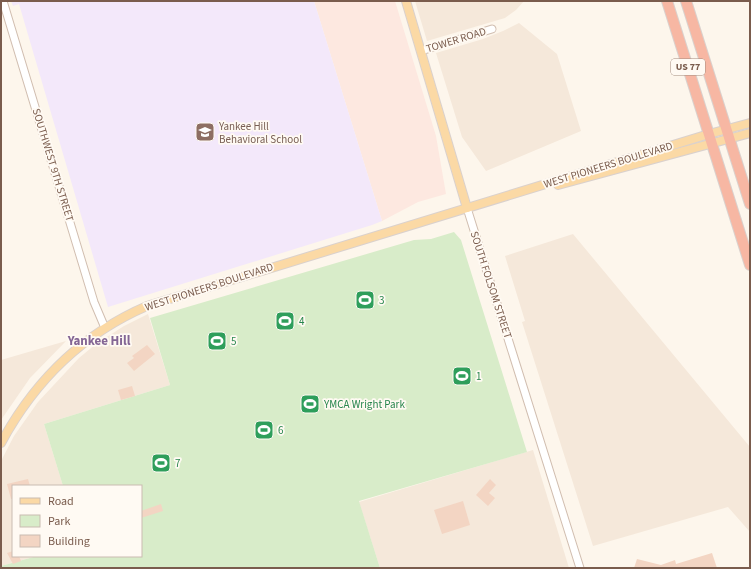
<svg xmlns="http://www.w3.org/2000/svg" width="751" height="569" viewBox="0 0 751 569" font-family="'Source Sans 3',sans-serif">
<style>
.residential{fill:#f5e8da}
.commercial{fill:#fde8e0}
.education{fill:#f3e8fa}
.green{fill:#d8ecc9}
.building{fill:#f3d5c3}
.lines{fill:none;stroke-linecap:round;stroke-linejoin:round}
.minor-casing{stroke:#d1beb0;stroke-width:9}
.major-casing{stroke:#dad1cd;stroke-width:10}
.highway-casing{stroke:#dad1cd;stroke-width:12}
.minor{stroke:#fff;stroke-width:7}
.major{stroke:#fbd9a5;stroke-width:8}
.highway{stroke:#f7b7a3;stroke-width:10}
.labels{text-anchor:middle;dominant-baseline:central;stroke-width:3.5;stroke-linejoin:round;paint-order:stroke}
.shield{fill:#fffaf3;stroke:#a28b7f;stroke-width:1}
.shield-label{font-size:10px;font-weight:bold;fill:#7a5c4d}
.street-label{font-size:11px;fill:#7a5c4d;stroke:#fffaf3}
.education-label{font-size:11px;fill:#785e54;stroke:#fffaf3;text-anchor:start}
.leisure-label{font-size:11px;fill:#27864d;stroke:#fffaf3;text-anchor:start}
.quarter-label{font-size:13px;font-weight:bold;fill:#846695;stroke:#fffaf3}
</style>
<rect width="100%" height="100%" fill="#fdf6ec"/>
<g class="residential">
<path d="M415 1H524L516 10 505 18 427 41Z"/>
<path d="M519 23 557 54 581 131 486 171 462 137 436 53 483 39 503 31Z"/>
<path d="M573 234 750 447V532L728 507 593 546 522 322 525 321 505 256Z"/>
<path d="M148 314 170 385 44 424 63 486H13V556H37L1 566V461L14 436 38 402 79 358 96 344 124 326Z"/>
<path d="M66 341 30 378 1 420V360Z"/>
<path d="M533 450 569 568H380L359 502Z"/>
</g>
<path class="commercial" d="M314 1H395L436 136 446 194 418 202 382 221Z"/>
<path class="education" d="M11 1H314L382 221 372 225 108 307 19 4 13 6Z"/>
<path class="green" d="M454 232 461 240 527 452 359 501 380 568H1V566L37 556H141V486H63L44 424 170 385 150 318 414 240 431 239Z"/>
<g class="building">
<path d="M147 345 155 354 134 371 127 363 134 358 132 356Z"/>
<path d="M132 386 135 396 121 400 118 390Z"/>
<path d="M28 479 30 486H13V499H11L7 484Z"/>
<path d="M490 479 496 485 489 493 495 498 488 506 476 495Z"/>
<path d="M463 501 470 525 442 534 434 510Z"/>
<path d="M161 504 163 511 141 518V511Z"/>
<path d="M13 551V556H19L21 561 13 564 7 553Z"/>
<path d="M712 553 717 568H634L637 559 661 565 675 560 676 564Z"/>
</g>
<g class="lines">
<defs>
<g id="minor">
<path d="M3 1 94 302 105 328"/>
<path d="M421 51 492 29"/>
<path d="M467 208 580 568"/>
</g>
<g id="major">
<path d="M406 1 467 208"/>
<path d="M558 185 750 133"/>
<path d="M1 443C34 382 82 334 147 306L709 134 750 123"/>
</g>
<g id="highway">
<path d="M667 1 750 265"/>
<path d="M686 1 750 204"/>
</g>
</defs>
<use href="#minor" class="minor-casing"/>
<use href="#major" class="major-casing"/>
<use href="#highway" class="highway-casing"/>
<use href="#minor" class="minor"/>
<use href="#major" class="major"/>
<use href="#highway" class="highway"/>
</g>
<defs>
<symbol id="school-square" viewBox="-11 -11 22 22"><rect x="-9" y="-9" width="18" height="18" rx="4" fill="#8d6e63" stroke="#fffaf3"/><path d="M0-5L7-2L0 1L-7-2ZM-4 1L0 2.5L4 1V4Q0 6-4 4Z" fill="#fff"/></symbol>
<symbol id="stadium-square" viewBox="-11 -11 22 22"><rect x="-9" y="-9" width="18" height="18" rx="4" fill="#2e9e5b" stroke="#fffaf3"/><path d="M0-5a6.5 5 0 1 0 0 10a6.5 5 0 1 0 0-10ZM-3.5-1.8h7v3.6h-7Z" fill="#fff"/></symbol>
</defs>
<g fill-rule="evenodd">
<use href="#school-square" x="194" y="121" width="22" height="22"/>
<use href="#stadium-square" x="354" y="289" width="22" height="22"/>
<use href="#stadium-square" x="274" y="310" width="22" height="22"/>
<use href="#stadium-square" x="206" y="330" width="22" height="22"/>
<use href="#stadium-square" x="451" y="365" width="22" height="22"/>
<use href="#stadium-square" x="299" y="393" width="22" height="22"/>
<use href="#stadium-square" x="253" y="419" width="22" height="22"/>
<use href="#stadium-square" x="150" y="452" width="22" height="22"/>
</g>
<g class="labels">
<rect class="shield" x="671" y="59" width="34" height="16" rx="3"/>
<g class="shield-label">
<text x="688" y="67">US 77</text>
</g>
<g class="street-label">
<text transform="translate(456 40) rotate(-17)">TOWER ROAD</text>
<text transform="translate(53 165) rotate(73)">SOUTHWEST 9TH STREET</text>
<text transform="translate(608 165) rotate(-17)">WEST PIONEERS BOULEVARD</text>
<text transform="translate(491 285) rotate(72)">SOUTH FOLSOM STREET</text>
<text transform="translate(209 287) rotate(-18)">WEST PIONEERS BOULEVARD</text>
</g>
<g class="education-label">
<text x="219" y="126">Yankee Hill<tspan x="219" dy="13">Behavioral School</tspan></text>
</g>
<g class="leisure-label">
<text x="379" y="300">3</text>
<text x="299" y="321">4</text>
<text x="231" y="341">5</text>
<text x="476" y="376">1</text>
<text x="324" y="404">YMCA Wright Park</text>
<text x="278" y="430">6</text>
<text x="175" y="463">7</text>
</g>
<g class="quarter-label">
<text x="99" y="341">Yankee Hill</text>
</g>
</g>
<rect width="751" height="569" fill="none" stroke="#7a5c4d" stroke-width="4"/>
<rect x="12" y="485" width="130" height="72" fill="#fffaf3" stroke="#cabbb1"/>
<rect x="20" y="498" width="20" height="6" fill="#fbd9a5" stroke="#cabbb1"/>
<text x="48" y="505" font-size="12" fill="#7a5c4d">Road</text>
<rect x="20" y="515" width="20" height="12" fill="#d8ecc9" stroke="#cabbb1"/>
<text x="48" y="525" font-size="12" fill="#7a5c4d">Park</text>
<rect x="20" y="535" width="20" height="12" fill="#f3d5c3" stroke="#cabbb1"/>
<text x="48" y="545" font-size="12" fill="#7a5c4d">Building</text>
</svg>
